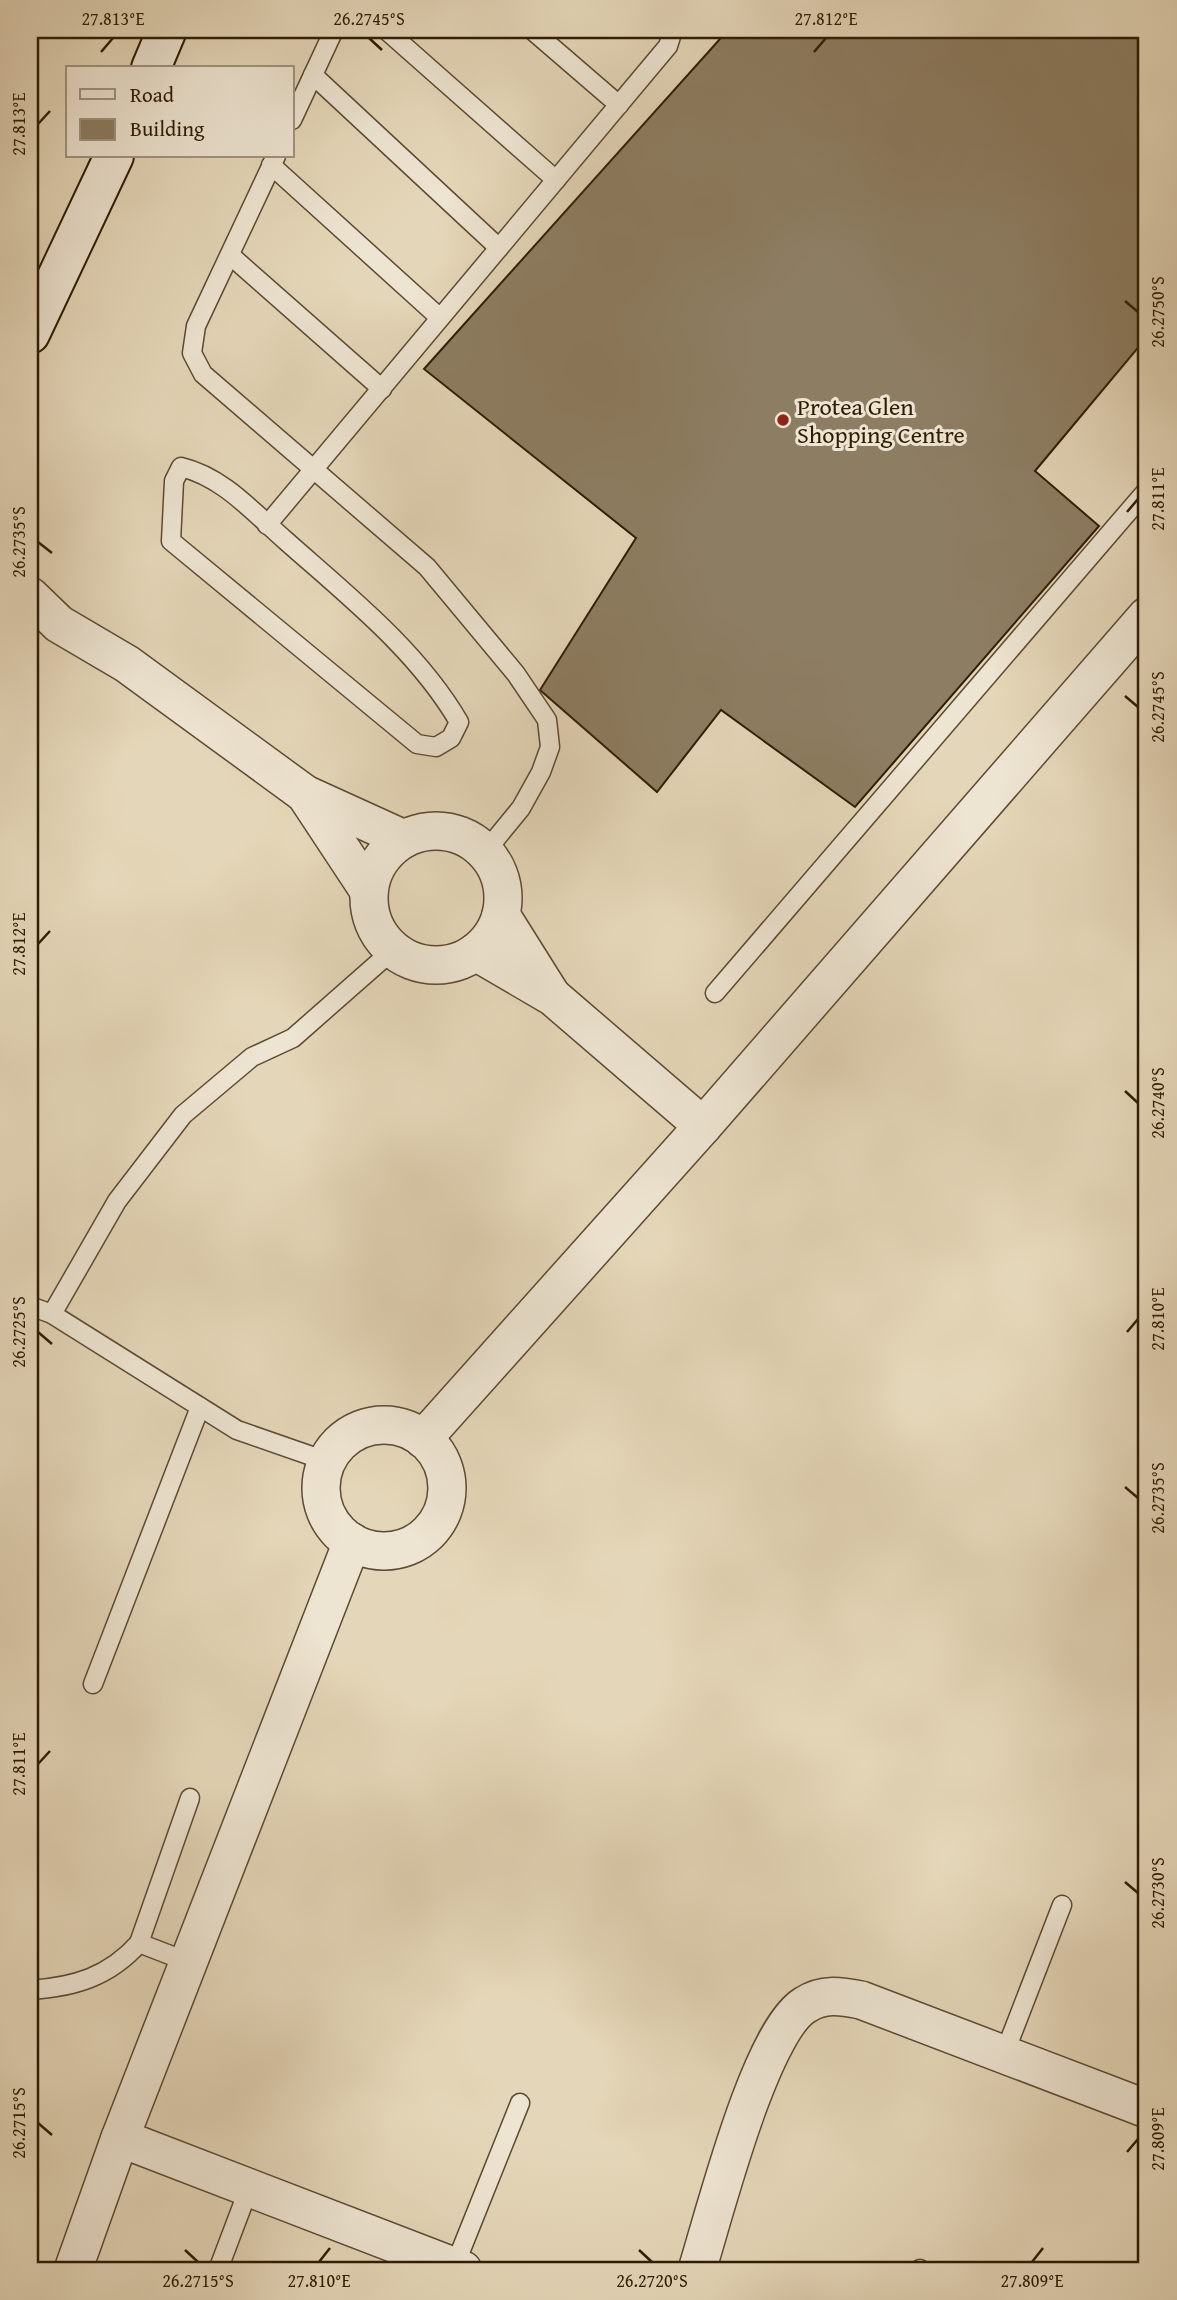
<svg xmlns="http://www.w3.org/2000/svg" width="1177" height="2300" viewBox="0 0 1177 2300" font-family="'Gentium Book Plus',serif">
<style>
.building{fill:#8d7d62;stroke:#2f1c05;stroke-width:2}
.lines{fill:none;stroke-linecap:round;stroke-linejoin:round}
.lane-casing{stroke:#5c4a32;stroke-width:21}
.street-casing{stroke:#5c4a32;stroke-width:40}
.secondary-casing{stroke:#2f1c05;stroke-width:42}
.lane{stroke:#ede4d1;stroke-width:18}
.street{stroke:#ede4d1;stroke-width:37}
.secondary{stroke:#ede4d1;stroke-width:38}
.ticks{fill:none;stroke:#2f1c05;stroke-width:2.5}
.poi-dot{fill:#8f2418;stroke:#ede4d1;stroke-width:2.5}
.labels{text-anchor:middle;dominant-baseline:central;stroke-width:6;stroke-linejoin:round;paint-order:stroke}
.poi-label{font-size:24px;fill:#2f1c05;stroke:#ede4d1;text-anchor:start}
.neatline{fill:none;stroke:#2f1c05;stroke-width:2.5}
.ticks-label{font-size:18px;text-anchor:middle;fill:#2f1c05}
</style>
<rect width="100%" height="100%" fill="#e4d6b8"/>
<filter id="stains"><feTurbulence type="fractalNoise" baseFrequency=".00286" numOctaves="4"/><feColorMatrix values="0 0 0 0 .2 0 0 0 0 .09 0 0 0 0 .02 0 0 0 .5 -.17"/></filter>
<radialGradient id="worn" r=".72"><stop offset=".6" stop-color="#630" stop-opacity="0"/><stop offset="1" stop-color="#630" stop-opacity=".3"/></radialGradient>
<path class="building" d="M728 30H1147V337L1035 471 1099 526 855 807 721 710 657 792 540 690 636 538 424 369Z"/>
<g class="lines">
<defs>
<g id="lane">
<path d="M386 30 556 180"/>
<path d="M532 30 619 105"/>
<path d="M313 75 499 248"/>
<path d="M292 120 334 30"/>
<path d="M276 156 196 326 192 353 203 374 427 567 516 674 547 720 550 747 541 772 521 808 485 852"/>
<path d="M271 165 440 318"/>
<path d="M230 255 382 389"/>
<path d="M181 467C223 477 253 512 285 540 347 595 417 650 459 722L451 738 436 747 417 744 171 541 174 481Z"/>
<path d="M267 525 668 46 673 30"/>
<path d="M715 993 1147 490"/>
<path d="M30 1306 52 1314 237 1430 326 1461"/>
<path d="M52 1314 117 1201 183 1115 252 1057 293 1038 393 950"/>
<path d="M93 1684 200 1407"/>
<path d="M188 1962 139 1943 190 1798"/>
<path d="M30 1990C74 1987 109 1977 139 1943"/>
<path d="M1005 2052 1062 1905"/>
<path d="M218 2270 249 2188"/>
<path d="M453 2270 520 2103"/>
<path d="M920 2270V2269"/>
</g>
<g id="street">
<path d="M30 596 59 624 127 664 305 794 404 839"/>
<path d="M305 794 369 891"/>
<circle cx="436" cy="898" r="67"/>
<path d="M501 915 550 993"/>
<path d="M476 952 553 997 703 1126"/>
<circle cx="384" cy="1488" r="63"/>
<path d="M423 1439 703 1126 1147 616"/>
<path d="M120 2138 463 2270"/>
<path d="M73 2270 120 2138 352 1542"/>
<path d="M697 2270C714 2216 760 2032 805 2005 823 1993 841 1996 861 2000L1147 2109"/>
</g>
<g id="secondary">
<path d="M151 68 167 30"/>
<path d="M30 334 114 156"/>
</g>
</defs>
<use href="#lane" class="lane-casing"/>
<use href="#street" class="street-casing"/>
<use href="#secondary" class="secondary-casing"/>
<use href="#lane" class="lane"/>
<use href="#street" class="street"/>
<use href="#secondary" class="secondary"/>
</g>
<path class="ticks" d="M369 38 382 50M101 52 113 38M814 52 826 38M38 124 50 111M1125 301 1138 312M1127 512 1138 499M38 542 52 553M1125 696 1138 707M38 944 50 931M1125 1091 1138 1103M38 1332 52 1344M1127 1332 1138 1319M1125 1487 1138 1498M38 1764 50 1751M1125 1882 1138 1893M38 2123 52 2135M1127 2152 1138 2139M185 2250 198 2262M639 2250 652 2262M319 2262 330 2248M1032 2262 1043 2248"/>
<circle class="poi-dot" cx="783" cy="420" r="7"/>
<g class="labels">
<g class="poi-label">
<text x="797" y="406">Protea Glen<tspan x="797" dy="28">Shopping Centre</tspan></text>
</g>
</g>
<rect width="1177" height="2300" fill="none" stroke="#e4d6b8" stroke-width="77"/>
<rect x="66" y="66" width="228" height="91" fill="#ede4d1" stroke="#a1947f" stroke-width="2"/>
<rect x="80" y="89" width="35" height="10" fill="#ede4d1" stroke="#a1947f" stroke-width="2"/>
<text x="130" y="102" font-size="21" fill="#2f1c05">Road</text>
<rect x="80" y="119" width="35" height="21" fill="#8d7d62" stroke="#a1947f" stroke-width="2"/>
<text x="130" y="136" font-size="21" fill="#2f1c05">Building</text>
<rect x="38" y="38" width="1100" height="2224" class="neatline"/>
<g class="ticks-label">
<text x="113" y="25">27.813°E</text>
<text x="369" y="25">26.2745°S</text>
<text x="826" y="25">27.812°E</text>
<text transform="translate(19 124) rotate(-90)" y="6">27.813°E</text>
<text transform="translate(1158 312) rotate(-90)" y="6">26.2750°S</text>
<text transform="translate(1158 499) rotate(-90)" y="6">27.811°E</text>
<text transform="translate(19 542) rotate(-90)" y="6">26.2735°S</text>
<text transform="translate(1158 707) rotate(-90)" y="6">26.2745°S</text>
<text transform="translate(19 944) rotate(-90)" y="6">27.812°E</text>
<text transform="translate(1158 1103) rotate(-90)" y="6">26.2740°S</text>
<text transform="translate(1158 1319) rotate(-90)" y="6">27.810°E</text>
<text transform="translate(19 1332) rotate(-90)" y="6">26.2725°S</text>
<text transform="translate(1158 1498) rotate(-90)" y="6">26.2735°S</text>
<text transform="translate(19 1764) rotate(-90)" y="6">27.811°E</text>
<text transform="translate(1158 1893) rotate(-90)" y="6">26.2730°S</text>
<text transform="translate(19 2123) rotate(-90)" y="6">26.2715°S</text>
<text transform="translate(1158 2139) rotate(-90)" y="6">27.809°E</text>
<text x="198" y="2287">26.2715°S</text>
<text x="319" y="2287">27.810°E</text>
<text x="652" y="2287">26.2720°S</text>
<text x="1032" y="2287">27.809°E</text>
</g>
<rect width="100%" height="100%" filter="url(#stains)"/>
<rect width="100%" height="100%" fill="url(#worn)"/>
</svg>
